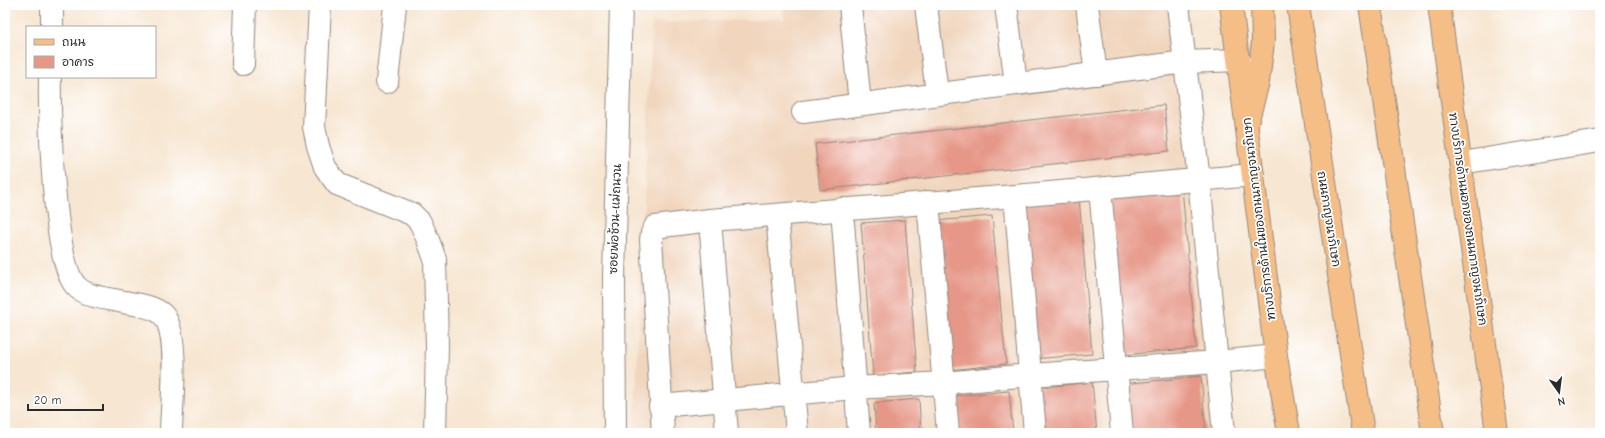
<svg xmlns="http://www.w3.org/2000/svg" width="1605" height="438" viewBox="0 0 1605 438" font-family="'Comic Neue','Playpen Sans Thai',sans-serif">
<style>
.built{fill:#f1d5bd}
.building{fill:#e69787}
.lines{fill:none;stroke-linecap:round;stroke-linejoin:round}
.minor-casing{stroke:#91887e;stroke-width:24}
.major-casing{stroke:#91887e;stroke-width:24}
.highway-casing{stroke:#91887e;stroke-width:24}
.minor{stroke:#fff;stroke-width:22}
.major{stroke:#f6be87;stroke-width:22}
.highway{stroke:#f6be87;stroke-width:22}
.labels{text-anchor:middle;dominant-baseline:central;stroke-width:3.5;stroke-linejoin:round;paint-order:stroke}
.street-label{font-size:12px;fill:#2b2b2b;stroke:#fff}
</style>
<rect width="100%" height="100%" fill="#fff"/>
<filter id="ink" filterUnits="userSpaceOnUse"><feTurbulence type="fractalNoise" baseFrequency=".025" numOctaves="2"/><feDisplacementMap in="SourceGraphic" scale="8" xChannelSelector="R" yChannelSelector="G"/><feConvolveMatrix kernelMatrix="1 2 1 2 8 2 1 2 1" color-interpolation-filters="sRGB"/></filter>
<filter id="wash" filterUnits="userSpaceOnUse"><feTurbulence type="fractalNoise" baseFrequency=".012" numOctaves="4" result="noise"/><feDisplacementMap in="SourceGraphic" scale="16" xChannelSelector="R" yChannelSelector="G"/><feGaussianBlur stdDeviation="0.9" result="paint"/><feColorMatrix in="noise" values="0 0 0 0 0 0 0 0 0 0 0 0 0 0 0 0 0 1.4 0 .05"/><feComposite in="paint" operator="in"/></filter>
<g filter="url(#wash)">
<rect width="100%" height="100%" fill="#f7e6d1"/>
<path class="built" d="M783 5H1186L1234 433H634L652 23 784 19Z"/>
<g id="blocks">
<g class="building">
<path d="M1164 105 1169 151 820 190 815 144Z"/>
<path d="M1182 188 1196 348 1123 355 1109 194Z"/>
<path d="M1079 197 1092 354 1033 359 1020 203Z"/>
<path d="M992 216 1006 364 949 370 935 221Z"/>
<path d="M905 220 917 372 873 376 861 223Z"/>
<path d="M1201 376 1206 433H1127L1122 384Z"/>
<path d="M1092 382 1097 433H1040L1035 388Z"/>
<path d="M1009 391 1013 433H956L953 396Z"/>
<path d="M919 399 921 433H876L874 403Z"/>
</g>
</g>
</g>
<g filter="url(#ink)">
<use href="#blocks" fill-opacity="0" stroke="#91887e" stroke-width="1"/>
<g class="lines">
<defs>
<g id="minor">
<path d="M320 5 314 127 318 146 325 167 337 184 412 214 420 222 428 240 435 259 437 347 435 433"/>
<path d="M850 5 860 104"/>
<path d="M926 5 937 93"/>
<path d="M1006 5 1016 84"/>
<path d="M1087 5 1096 74"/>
<path d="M1178 5 1199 180 1224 433"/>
<path d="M52 27V5"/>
<path d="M243 64 245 5"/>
<path d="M50 77C49 114 53 263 76 286 86 297 105 298 119 301 131 304 152 305 162 314 181 331 171 408 171 433"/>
<path d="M387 82 395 5"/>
<path d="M803 112 1185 62 1239 60"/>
<path d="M1461 163 1600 141"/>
<path d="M1100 189 1122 433"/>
<path d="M1015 196 1035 433"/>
<path d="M928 202 948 433"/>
<path d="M842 209 859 433"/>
<path d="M777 216 797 433"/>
<path d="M710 220 727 433"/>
<path d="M660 406 855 388 944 383 1030 375 1218 362 1276 356"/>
<path d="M615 433 614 278 621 5"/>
<path d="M663 433 651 240 652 233 655 227 710 220 1015 196 1253 175"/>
</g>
<g id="major">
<path d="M1231 5 1276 356 1289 433"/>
<path d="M1439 5 1497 433"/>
</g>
<g id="highway">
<path d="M1298 5 1363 433"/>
<path d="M1370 5 1433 433"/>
<path d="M1247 123 1258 82 1263 42 1262 5"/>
</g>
</defs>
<use href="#minor" class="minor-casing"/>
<use href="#major" class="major-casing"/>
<use href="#highway" class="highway-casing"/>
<use href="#minor" class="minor"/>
<use href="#major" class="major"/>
<use href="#highway" class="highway"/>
</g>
</g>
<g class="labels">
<g class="street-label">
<text transform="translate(615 219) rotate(-88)">ซอยพ่อช้วน-แม่ถนวน</text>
<text transform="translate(1259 219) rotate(-97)">ทางบริการด้านในของถนนกาญจนาภิเษก</text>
<text transform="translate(1329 219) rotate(81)">ถนนกาญจนาภิเษก</text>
<text transform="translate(1468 219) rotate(82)">ทางบริการด้านนอกของถนนกาญจนาภิเษก</text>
</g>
</g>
<rect width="1605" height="438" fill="none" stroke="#fff" stroke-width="20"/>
<rect x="26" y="26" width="130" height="52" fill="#ffffff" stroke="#aaaaaa"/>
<rect x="34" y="39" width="20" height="6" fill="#f6be87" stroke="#aaaaaa"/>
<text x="62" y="46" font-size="12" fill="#2b2b2b">ถนน</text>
<rect x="34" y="56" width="20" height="12" fill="#e69787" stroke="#aaaaaa"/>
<text x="62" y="66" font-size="12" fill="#2b2b2b">อาคาร</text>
<g transform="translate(1559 392) rotate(166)" stroke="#ffffff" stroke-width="3" paint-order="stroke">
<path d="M0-3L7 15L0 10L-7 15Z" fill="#2b2b2b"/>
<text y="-6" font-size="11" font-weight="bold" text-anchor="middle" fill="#2b2b2b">N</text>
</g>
<path d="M28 404v6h75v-6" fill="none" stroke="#2b2b2b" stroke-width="2"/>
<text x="34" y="404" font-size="12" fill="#2b2b2b" stroke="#ffffff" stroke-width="3" paint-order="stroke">20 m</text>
</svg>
